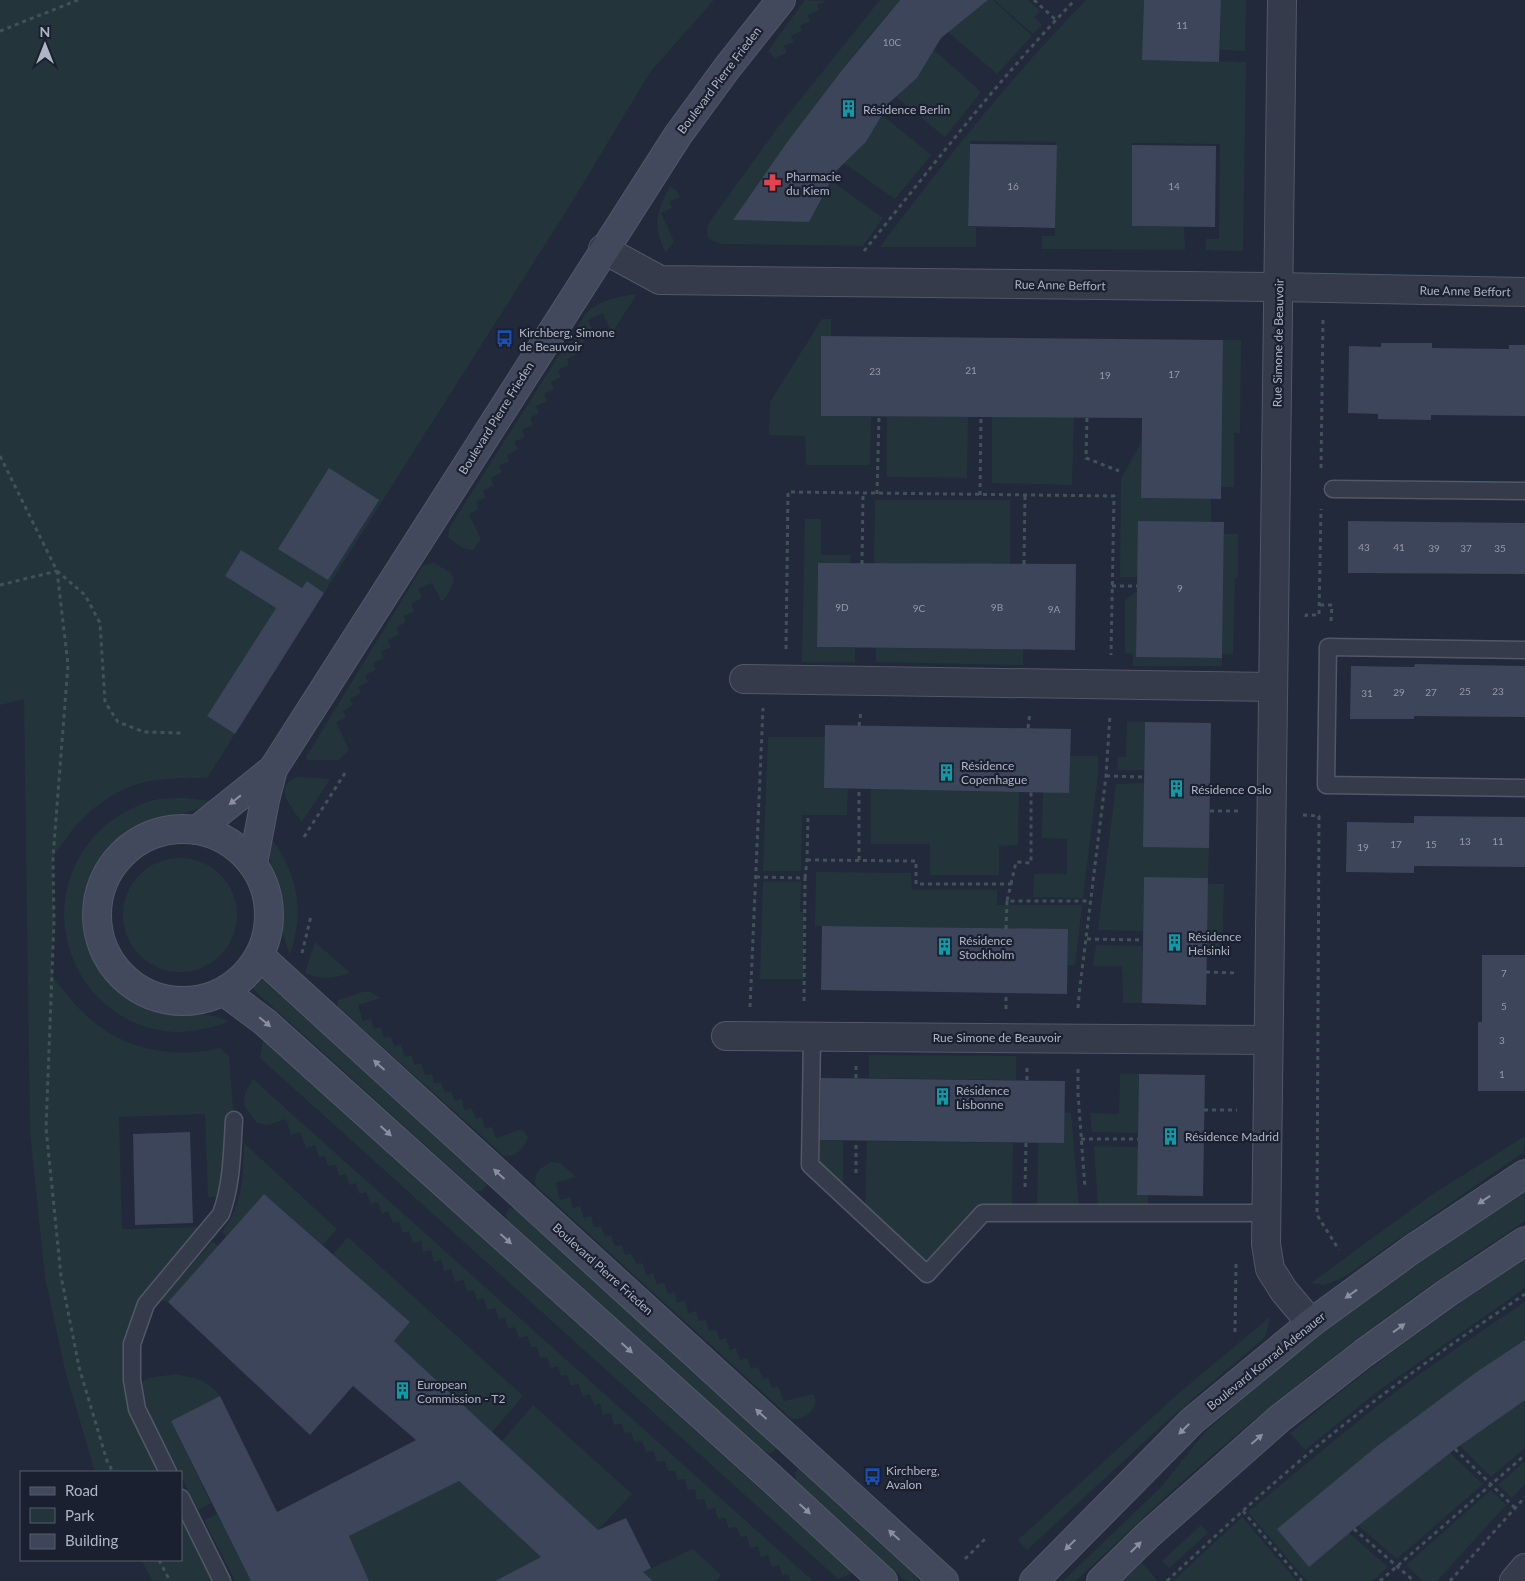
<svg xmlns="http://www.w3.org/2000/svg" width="1525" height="1581" viewBox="0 0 1525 1581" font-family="Lato,sans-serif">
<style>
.green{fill:#23353b}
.building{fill:#3d455a}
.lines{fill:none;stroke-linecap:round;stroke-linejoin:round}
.lane-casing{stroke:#535868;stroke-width:19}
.street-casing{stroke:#535868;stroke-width:30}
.secondary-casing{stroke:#535868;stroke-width:30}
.path{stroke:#415258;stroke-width:3;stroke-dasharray:4 4;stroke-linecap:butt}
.lane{stroke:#353b4a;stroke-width:16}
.street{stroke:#353b4a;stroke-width:28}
.secondary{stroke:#43495d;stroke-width:28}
.oneway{fill:#8a8fa1}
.labels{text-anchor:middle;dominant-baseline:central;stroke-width:4.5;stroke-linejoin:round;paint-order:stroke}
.number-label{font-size:10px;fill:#9399ab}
.street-label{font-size:12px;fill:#b0b5c6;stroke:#1a202f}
.poi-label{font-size:12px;fill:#b0b5c6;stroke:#1a202f;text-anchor:start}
</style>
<rect width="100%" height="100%" fill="#21293a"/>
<g class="green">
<path d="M0 0H714L651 71 570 205 324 593 307 581 302 588 241 550 225 576 276 608 207 716 235 734 207 778C188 778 169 778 150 781 118 787 86 810 67 837 63 843 55 852 53 859 51 873 54 900 54 915 54 926 50 969 53 976 56 983 64 990 69 997 106 1044 162 1062 220 1048L229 1056 234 1120 227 1197H208L205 1114 119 1117 122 1229 209 1227 146 1304 132 1380 168 1472H95L65 1370 45 1277 30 1132 24 699 0 705Z"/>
<path d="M805 0 827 1 817 5 819 10 808 15 810 21 800 26 802 31 791 36 794 42 784 46 787 53 775 58 768 51Z"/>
<path d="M880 0H900C839 68 786 145 733 220L809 222 832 181 883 218 863 246 723 244 715 242 708 238 707 232 708 224 779 126Z"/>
<path d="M988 0H993L1032 36 997 74 948 32Z"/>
<path d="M994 0H1028L1040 11 1034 17 1042 25 1033 34Z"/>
<path d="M1086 0H1144L1143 60 1246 62 1243 251 1206 250V239H1219L1220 144 1132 143V226L1184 227 1185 250 1042 249V236H1055L1056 142 970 141 968 226 976 227V247H880C944 161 1011 77 1086 0Z"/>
<path d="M1221 0H1246L1245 51 1220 50Z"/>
<path d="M934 50 981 92 945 137 896 97 917 78Z"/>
<path d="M882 115 931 155 895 199 844 163 866 142Z"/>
<path d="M670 186 677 191 680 197 669 202 672 208 661 213 674 241 666 253C652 225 656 213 670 186Z"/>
<path d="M637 294 612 333 603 313 588 320 593 330 582 335 585 342 574 347 577 354 567 359 569 365 558 370 561 377 551 382 554 389 544 394 547 401 536 406 539 413 530 418 533 425 522 430 525 437 514 442 518 449 507 455 509 461 499 466 502 472 491 478 494 485 483 491 486 497 476 502 479 509 469 514 481 539 473 550C464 550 454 543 448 537L449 528 586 313C601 299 618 297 637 294Z"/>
<path d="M822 319H831V336H821V416L871 417 870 465H806L805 436 769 435 770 402Z"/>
<path d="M1223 340H1241L1240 433H1234V487H1221Z"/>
<path d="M887 417H968L967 478 887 477Z"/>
<path d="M992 417H1074L1072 485 992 483Z"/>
<path d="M1141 443V498L1211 499V522L1137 577H1120L1121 479Z"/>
<path d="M875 500H1010V564H874Z"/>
<path d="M805 519H821V555H851L850 563 818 564 817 647 855 648V662H802Z"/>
<path d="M1224 534H1238V578H1235L1233 654H1222Z"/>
<path d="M434 563 451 573 454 579 450 591 442 602 432 583 418 589 422 598 411 604 414 611 404 616 406 622 396 628 399 634 388 640 391 647 381 652 384 658 373 663 376 670 365 675 368 682 358 687 361 693 350 699 353 705 343 711 346 718 336 722 349 750 339 760H307L306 757 422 567 424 565Z"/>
<path d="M1137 591 1136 657 1222 658V666H1133V654L1125 653V600Z"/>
<path d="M876 648 1023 649V665L876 662Z"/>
<path d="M1127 722H1145L1144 770H1117L1118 757H1126Z"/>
<path d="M768 737H825L824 788 848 789 847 815H802L801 871H763Z"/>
<path d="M1070 756H1098V774L1083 898 1033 897 1034 874H1067V839L1042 838 1043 792H1069Z"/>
<path d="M297 777 330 779 302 822C293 809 271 786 297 777Z"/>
<path d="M1144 783 1177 847 1209 845 1208 878 1144 877 1143 931 1098 930 1116 784Z"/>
<path d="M871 789 1019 792 1018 845 999 846V875H930V844H871Z"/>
<path d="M185 798 213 801C205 805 197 810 188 812 166 819 144 819 124 833 109 843 98 858 91 874 68 927 91 980 141 1005 161 1015 180 1012 201 1014 211 1015 220 1018 230 1021 210 1029 186 1034 164 1031 93 1021 47 946 70 878 78 855 91 836 111 821 125 811 142 802 159 799 167 798 177 798 185 798Z"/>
<path d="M271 838C298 876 305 910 290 955L282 932 278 899 269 857Z"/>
<circle cx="180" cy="915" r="57"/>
<path d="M816 872 911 873 912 890H997V905H1082L1075 965H1068V929L815 926Z"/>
<path d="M763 882H801L800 912H804V979H760Z"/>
<path d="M1207 884H1224L1222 955H1206Z"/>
<path d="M315 942 350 973C333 979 322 980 305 973Z"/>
<path d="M1096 945 1142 946V1003H1123L1122 966H1093Z"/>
<path d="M259 978 262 979 485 1180 486 1186C483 1191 481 1192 476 1191L254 990 252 987Z"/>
<path d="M363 992H370L381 998 358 1005 363 1021 371 1019 374 1029 381 1027 384 1038 391 1037 394 1046 401 1045 405 1057 412 1055 414 1065 421 1063 425 1075 432 1074 434 1083 441 1082 445 1093 451 1091 455 1101 462 1099 464 1110 472 1109 476 1119 482 1117 485 1128 492 1127 496 1138 522 1129 528 1137C524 1148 516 1159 503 1155L338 1007 337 1003 338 1000Z"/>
<path d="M263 1040 853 1573 838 1579 260 1058Z"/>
<path d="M869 1055 1016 1056V1080L869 1078Z"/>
<path d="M1120 1074H1139L1138 1133 1092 1132 1090 1113 1119 1114Z"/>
<path d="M253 1079 813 1581H791L788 1574 782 1575 779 1565 772 1567 768 1555 761 1557 758 1546 750 1548 747 1536 740 1537 737 1527 728 1528 726 1518 718 1519 715 1508 708 1510 704 1499 697 1500 695 1489 687 1490 685 1479 677 1480 675 1471H668L665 1461 657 1462 653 1451 646 1452 642 1441 634 1442 631 1432 624 1433 622 1424 614 1425 611 1413 603 1415 600 1404 594 1405 590 1394 583 1396 578 1384 571 1386 567 1375 561 1376 558 1366 550 1368 547 1357 540 1358 537 1347H531L527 1336 519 1338 515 1327 508 1329 505 1318 499 1319 495 1308 487 1310 484 1298 477 1300 474 1290 467 1291 463 1280 455 1282 451 1269 444 1271 441 1260 434 1262 431 1250 423 1252 421 1241 413 1243 409 1231 403 1233 399 1222 393 1223 388 1211 382 1214 378 1202 371 1204 366 1192 359 1194 356 1183 349 1185 346 1174 339 1176 336 1165 328 1166 325 1156 319 1157 315 1145 306 1148 300 1132 291 1135 286 1119 268 1125 257 1123 244 1106 245 1093Z"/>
<path d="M1064 1112 1071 1113 1079 1208H1037L1038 1143H1064Z"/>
<path d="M1525 1136 1524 1152 1344 1277 1325 1285 1311 1283 1430 1196Z"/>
<path d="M820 1140 843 1141V1193L820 1171Z"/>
<path d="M867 1141 1013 1143 1012 1207H976L922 1266 865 1213Z"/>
<path d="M244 1143 337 1229 323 1245 264 1194 226 1236 222 1232C243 1206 243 1175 244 1143Z"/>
<path d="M1094 1146 1138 1147 1137 1195H1148V1204L1098 1205Z"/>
<path d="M551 1162 560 1163 576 1177 556 1183 560 1200 570 1197 573 1208 580 1206 584 1218 591 1216 594 1227 601 1226 605 1237 611 1235 615 1246 622 1245 625 1255 631 1254 637 1264 642 1263 647 1275 653 1273 657 1284 664 1283 668 1294 675 1292 677 1303 685 1301 688 1313 696 1311 699 1321 706 1320 709 1331 716 1330 720 1340 726 1338 730 1350 736 1348 740 1360 747 1358 751 1369 758 1367 763 1379 768 1377 772 1388 778 1386 784 1401 813 1394C822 1406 805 1421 792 1419L543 1192 536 1186C532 1174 541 1167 551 1162Z"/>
<path d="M1525 1193V1221C1438 1278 1354 1339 1274 1404 1205 1459 1140 1520 1076 1581H1063L1162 1486 1204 1433 1257 1386 1320 1335 1386 1286 1458 1235Z"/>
<path d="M509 1208 517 1209 776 1446 775 1450 771 1453 764 1452 508 1222 506 1214Z"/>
<path d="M348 1237 523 1396 492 1432 394 1341 410 1322 333 1254Z"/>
<path d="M213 1241 218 1246 168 1302 161 1300Z"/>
<path d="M1525 1259V1288L1378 1391 1305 1450 1290 1433C1365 1370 1444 1313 1525 1259Z"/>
<path d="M1525 1302V1448L1491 1477 1457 1443 1448 1451 1483 1484 1397 1559 1348 1517 1340 1525 1388 1567 1372 1581H1307L1248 1512C1287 1480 1326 1447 1366 1415 1417 1374 1471 1338 1525 1302Z"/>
<path d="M1270 1317 1267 1331 1264 1338 1167 1421 1027 1550 1018 1540 1180 1392Z"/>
<path d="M176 1374C196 1378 207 1380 220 1396L171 1421 211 1503 198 1510 181 1476V1472H179C166 1444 147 1415 140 1385 147 1375 166 1376 176 1374Z"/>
<path d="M533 1405 632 1494 598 1530 502 1441Z"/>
<path d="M1525 1461V1484L1512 1498 1498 1485Z"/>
<path d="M798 1469H801L925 1581H906L796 1481 795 1472Z"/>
<path d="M459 1481 541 1557 495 1581H369L349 1536Z"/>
<path d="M1491 1490 1506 1505 1437 1581H1423L1406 1565Z"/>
<path d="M181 1498 222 1581H153L141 1560H181Z"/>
<path d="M217 1514 251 1581H235L204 1520Z"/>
<path d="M1242 1517 1297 1581H1173Z"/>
<path d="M1201 1525 1208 1533 1169 1568 1162 1561Z"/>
<path d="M693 1549 721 1575 716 1581H653L643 1572Z"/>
<path d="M1142 1563 1157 1580 1155 1581H1122Z"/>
</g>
<g class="building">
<path d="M900 0H988L941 38 917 78 889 103 866 142 837 170 809 222 733 220 788 141 842 70Z"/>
<path d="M1144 0H1221L1219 62 1142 60Z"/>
<path d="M970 144 1057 145 1055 228 968 226Z"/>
<path d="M1132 145 1216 146 1215 227 1132 226Z"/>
<path d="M821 336 1223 340 1221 499 1141 498 1142 418 821 416Z"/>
<path d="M1381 343H1432V348L1509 349V345H1525V416L1431 415V420L1378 419V414L1348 413 1349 346 1381 347Z"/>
<path d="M329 468 379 500 328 580 278 549Z"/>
<path d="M1138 521 1224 522 1222 658 1136 657Z"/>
<path d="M1348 521 1525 523V574L1348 573Z"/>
<path d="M241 550 302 588 307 581 324 593 235 734 207 716 276 608 225 576Z"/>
<path d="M818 563 1076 564 1075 650 817 647Z"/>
<path d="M1415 664 1525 666V717L1414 716V719H1350L1351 666 1414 667Z"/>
<path d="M1145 722 1211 723 1209 848 1143 847Z"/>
<path d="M825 725 1071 729 1069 793 824 788Z"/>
<path d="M1414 816 1525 817V867L1414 866V873L1346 872 1347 822 1414 823Z"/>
<path d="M1144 877 1208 878 1206 1005 1142 1003Z"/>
<path d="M822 926 1068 929 1067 994 821 990Z"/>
<path d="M1482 955H1525V1091H1478V1022H1482Z"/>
<path d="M1139 1074 1205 1075 1203 1196 1137 1195Z"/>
<path d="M821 1078 1065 1081 1064 1143 820 1140Z"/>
<path d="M190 1132 193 1223 135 1225 133 1134Z"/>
<path d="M264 1194 410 1322 394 1341 598 1530 626 1518 651 1568 643 1572 653 1581H495L541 1557 459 1481 349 1536 369 1581H251L171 1421 220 1396 277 1512 416 1440 353 1386 310 1435 168 1302Z"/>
<path d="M1525 1340V1400L1455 1449 1354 1529 1309 1567 1277 1529 1376 1447 1478 1371Z"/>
</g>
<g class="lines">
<defs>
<g id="lane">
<path d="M1333 489 1525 491"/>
<path d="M1525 650 1328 647 1326 785 1525 788"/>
<path d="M812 1036 810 1165 927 1274 983 1213H1267"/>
<path d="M168 1472 137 1409 132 1380V1344L146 1304 221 1214C232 1184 232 1152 234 1120"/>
<path d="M181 1498 222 1581"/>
</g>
<g id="street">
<path d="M1282 0 1266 1244 1270 1269 1284 1291 1311 1323"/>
<path d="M603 249 660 280 1278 287 1525 292"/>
<path d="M744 679 1273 687"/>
<path d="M726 1036 1268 1040"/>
<path d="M1514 1581 1525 1568"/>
</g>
<g id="secondary">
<circle cx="183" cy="915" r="86"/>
<path d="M197 830 273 769"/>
<path d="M253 863 265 800 273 769 678 135 727 68 781 0"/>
<path d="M262 958 944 1581"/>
<path d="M226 993 265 1022 769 1476 883 1581"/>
<path d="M1034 1581 1192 1421 1311 1323 1411 1250 1525 1174"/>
<path d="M1101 1581 1148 1535 1279 1419 1364 1353 1447 1293 1525 1241"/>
</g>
</defs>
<use href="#lane" class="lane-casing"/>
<use href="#street" class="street-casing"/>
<use href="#secondary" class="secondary-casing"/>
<g class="path">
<path d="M1034 0 1056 20"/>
<path d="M0 31 78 0"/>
<path d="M864 251C933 166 999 78 1075 0"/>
<path d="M1087 418 1086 458 1119 471"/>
<path d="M0 456 57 571 68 665 53 857 54 921 46 1128 61 1276 79 1367 107 1461 113 1472"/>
<path d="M1321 468 1323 319"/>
<path d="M877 494 879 417"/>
<path d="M980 495 981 417"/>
<path d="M862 564 863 494"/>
<path d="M1024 564 1025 495"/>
<path d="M57 571 85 595 100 623 105 702 118 722 144 732 181 733"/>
<path d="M0 585 57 571"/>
<path d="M1112 586H1137"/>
<path d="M1320 605H1332L1331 621"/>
<path d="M1306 617V615H1319L1321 509"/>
<path d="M786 649 788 492 1114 496 1111 655"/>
<path d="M859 726 861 711"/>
<path d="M1028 728 1030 712"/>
<path d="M1106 776 1144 777"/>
<path d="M1210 811H1241"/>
<path d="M1303 815 1319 816 1317 1215 1339 1250"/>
<path d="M304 837 347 770"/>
<path d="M807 860 916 861V884H1011L1007 901H1091"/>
<path d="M859 860V789"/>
<path d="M756 877 805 878 804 1005"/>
<path d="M805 878 807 860 808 818"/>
<path d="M1011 884 1016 862 1031 863V792"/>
<path d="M1006 929 1007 901"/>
<path d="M1087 939 1142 940"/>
<path d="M302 953 311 916"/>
<path d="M1206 972 1238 973"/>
<path d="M750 1007 763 708"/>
<path d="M1078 1008 1079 995 1106 776 1110 714"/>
<path d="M1006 1009V993"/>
<path d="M1078 1069V1094L1085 1188"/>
<path d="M856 1078V1066"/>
<path d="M1027 1080V1068"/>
<path d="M1204 1110H1237"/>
<path d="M1081 1139H1138"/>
<path d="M856 1173V1141"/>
<path d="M1025 1187 1026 1143"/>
<path d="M1235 1332 1236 1263"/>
<path d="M1455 1449 1515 1508"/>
<path d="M1243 1511 1302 1581"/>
<path d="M1354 1529 1414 1581"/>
<path d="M965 1559 986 1538"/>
<path d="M159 1560 170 1581"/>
<path d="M1167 1581C1228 1524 1289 1467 1355 1416 1410 1373 1467 1333 1525 1294"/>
<path d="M1380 1581 1525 1455"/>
<path d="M1450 1581 1525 1497"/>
</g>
<use href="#lane" class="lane"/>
<use href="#street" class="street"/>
<use href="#secondary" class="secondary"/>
</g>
<defs><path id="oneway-solid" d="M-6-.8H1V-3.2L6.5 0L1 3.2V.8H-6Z" transform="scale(1.25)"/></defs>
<g class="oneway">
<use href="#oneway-solid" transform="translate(235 800) rotate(142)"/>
<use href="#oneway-solid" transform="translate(265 1022) rotate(40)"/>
<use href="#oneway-solid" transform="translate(379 1065) rotate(-138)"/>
<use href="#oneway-solid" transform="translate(386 1131) rotate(42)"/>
<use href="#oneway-solid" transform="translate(499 1174) rotate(-138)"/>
<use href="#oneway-solid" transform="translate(1484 1200) rotate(146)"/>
<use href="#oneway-solid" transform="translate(506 1239) rotate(42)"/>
<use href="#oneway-solid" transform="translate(1351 1294) rotate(144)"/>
<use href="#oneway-solid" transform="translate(1399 1328) rotate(-36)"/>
<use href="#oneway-solid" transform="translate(627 1348) rotate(42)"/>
<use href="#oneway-solid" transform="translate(761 1414) rotate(-138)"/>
<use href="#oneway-solid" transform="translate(1184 1429) rotate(135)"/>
<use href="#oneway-solid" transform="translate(1257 1439) rotate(-41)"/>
<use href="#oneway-solid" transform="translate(805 1509) rotate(42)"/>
<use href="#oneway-solid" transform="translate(894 1535) rotate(-138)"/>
<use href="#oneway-solid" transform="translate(1070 1545) rotate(135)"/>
<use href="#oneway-solid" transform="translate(1136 1547) rotate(-45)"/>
</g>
<defs>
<symbol id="building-bare" viewBox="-9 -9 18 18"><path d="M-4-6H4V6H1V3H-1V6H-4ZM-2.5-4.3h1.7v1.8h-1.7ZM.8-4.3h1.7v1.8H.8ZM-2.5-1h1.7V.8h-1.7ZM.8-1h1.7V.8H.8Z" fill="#0f9aa8" stroke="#1a202f" stroke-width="2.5" paint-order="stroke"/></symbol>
<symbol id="pharmacy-bare" viewBox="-9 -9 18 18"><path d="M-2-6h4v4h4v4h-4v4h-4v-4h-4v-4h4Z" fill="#e0444e" stroke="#1a202f" stroke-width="2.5" paint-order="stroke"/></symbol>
<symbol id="bus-bare" viewBox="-9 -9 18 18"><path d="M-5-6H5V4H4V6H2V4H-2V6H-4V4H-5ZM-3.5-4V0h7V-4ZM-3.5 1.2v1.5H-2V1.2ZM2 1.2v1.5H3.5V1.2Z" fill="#1a4fb4" stroke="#1a202f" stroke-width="2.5" paint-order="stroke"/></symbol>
</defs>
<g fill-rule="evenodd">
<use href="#building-bare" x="836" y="96" width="25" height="25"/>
<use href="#pharmacy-bare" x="760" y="170" width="25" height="25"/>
<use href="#bus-bare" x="492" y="326" width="25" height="25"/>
<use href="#building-bare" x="934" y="760" width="25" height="25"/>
<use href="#building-bare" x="1164" y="776" width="25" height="25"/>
<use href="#building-bare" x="1162" y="930" width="25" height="25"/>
<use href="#building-bare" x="932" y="934" width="25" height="25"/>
<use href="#building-bare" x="930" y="1084" width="25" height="25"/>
<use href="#building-bare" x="1158" y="1124" width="25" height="25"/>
<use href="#building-bare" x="390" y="1378" width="25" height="25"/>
<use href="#bus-bare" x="860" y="1464" width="25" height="25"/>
</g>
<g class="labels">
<g class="number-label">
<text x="1182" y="25">11</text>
<text x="892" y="42">10C</text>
<text x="1013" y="186">16</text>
<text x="1174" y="186">14</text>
<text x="971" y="370">21</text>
<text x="875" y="371">23</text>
<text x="1174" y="374">17</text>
<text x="1105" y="375">19</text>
<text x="1364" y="547">43</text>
<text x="1399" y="547">41</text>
<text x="1434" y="548">39</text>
<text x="1466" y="548">37</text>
<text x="1500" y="548">35</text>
<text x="1180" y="588">9</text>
<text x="842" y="607">9D</text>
<text x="997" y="607">9B</text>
<text x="919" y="608">9C</text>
<text x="1054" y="609">9A</text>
<text x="1465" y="691">25</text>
<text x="1498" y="691">23</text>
<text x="1399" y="692">29</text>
<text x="1431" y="692">27</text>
<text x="1367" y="693">31</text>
<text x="1465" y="841">13</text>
<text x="1498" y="841">11</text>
<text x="1396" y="844">17</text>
<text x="1431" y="844">15</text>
<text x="1363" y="847">19</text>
<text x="1504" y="973">7</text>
<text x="1504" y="1006">5</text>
<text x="1502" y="1040">3</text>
<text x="1502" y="1074">1</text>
</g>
<g class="street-label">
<text transform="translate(719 80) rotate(-53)">Boulevard Pierre Frieden</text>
<text transform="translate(1060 285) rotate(1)">Rue Anne Beffort</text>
<text transform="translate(1465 291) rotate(1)">Rue Anne Beffort</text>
<text transform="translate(1278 343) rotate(-89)">Rue Simone de Beauvoir</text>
<text transform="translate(496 418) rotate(-58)">Boulevard Pierre Frieden</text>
<text x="997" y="1037">Rue Simone de Beauvoir</text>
<text transform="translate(603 1269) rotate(42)">Boulevard Pierre Frieden</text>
<text transform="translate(1266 1361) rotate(-39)">Boulevard Konrad Adenauer</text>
</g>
<g class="poi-label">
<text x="863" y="109">Résidence Berlin</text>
<text x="786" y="176">Pharmacie<tspan x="786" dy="14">du Kiem</tspan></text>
<text x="519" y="332">Kirchberg, Simone<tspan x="519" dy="14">de Beauvoir</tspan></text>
<text x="961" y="765">Résidence<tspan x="961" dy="14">Copenhague</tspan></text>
<text x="1191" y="789">Résidence Oslo</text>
<text x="1188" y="936">Résidence<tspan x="1188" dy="14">Helsinki</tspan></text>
<text x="959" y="940">Résidence<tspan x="959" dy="14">Stockholm</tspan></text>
<text x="956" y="1090">Résidence<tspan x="956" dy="14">Lisbonne</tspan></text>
<text x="1185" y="1136">Résidence Madrid</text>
<text x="417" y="1384">European<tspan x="417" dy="14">Commission - T2</tspan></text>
<text x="886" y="1470">Kirchberg,<tspan x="886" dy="14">Avalon</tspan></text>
</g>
</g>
<rect x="20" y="1471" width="162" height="90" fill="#1a202f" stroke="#565c6b"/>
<rect x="30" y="1487" width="25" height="8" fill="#43495d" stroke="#565c6b"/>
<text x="65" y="1496" font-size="15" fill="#b0b5c6">Road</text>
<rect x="30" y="1508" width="25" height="15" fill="#23353b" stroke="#565c6b"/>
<text x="65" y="1521" font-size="15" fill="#b0b5c6">Park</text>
<rect x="30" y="1534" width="25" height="15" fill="#3d455a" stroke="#565c6b"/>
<text x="65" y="1546" font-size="15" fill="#b0b5c6">Building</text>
<g transform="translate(45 45)" stroke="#1a202f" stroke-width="4" paint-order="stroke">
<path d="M0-4L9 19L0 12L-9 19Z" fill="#b0b5c6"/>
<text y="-8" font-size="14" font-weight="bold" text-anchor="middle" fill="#b0b5c6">N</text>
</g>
</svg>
